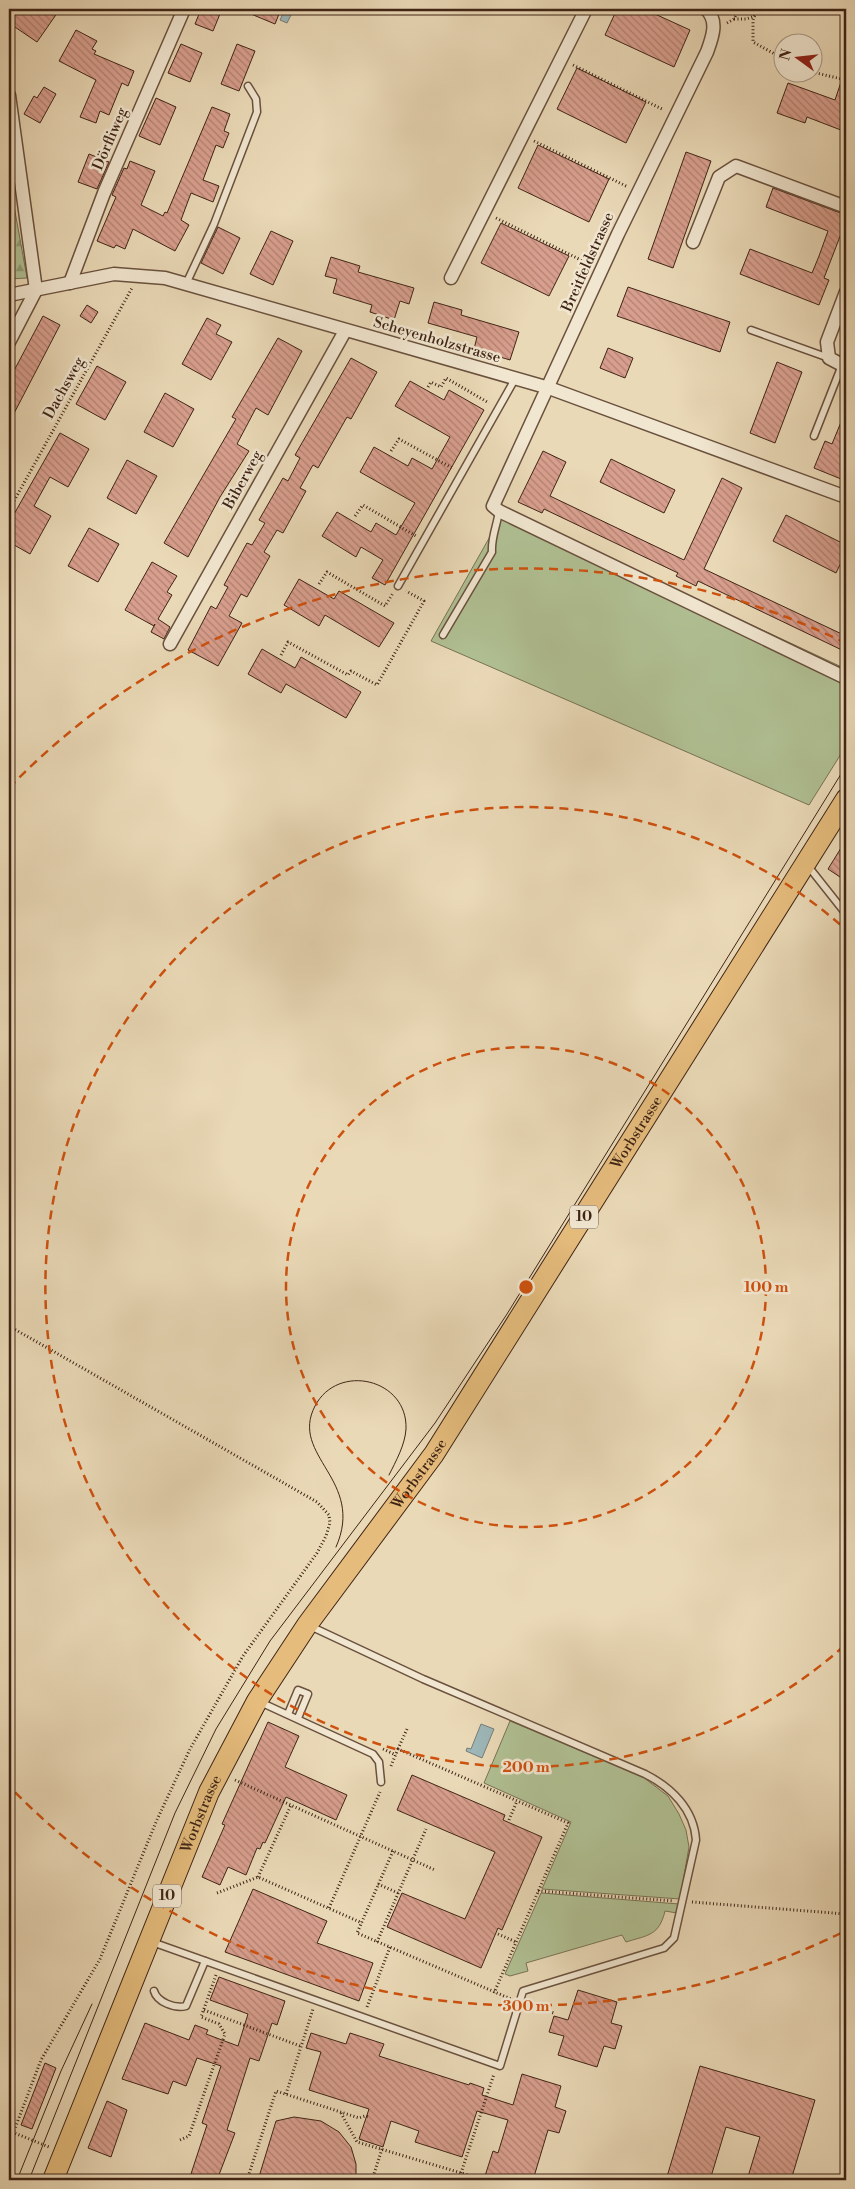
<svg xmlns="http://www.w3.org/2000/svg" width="855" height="2189" viewBox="0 0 855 2189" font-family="'Libre Bodoni',serif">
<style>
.green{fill:#b0c093;stroke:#787254}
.forest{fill:url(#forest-firs);stroke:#787254}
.water{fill:#9db7b9;stroke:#777c78}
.building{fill:url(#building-back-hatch);stroke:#3f2416}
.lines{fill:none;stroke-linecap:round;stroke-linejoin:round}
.service-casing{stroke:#6a513e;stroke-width:9}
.minor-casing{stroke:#6a513e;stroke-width:15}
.primary-casing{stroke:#3f2416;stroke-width:22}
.path{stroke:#3f2416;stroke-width:3;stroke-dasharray:1 2.5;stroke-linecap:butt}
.service{stroke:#f1e6d0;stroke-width:6}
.minor{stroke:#f1e6d0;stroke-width:12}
.primary{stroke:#e5bc7c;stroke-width:20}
.tram{stroke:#3f2416;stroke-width:1}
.ring{fill:none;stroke:#cf510e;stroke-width:2.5;stroke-dasharray:9 6}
.labels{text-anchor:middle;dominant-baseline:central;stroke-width:5;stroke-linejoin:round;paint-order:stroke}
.shield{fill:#f1e6d0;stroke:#745e4e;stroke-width:1}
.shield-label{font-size:14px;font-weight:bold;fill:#3f2416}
.street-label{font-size:15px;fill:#3f2416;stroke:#f1e6d0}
.centre{fill:#cf510e;stroke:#f1e6d0;stroke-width:2.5}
.ring-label{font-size:15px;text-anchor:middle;font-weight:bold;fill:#cf510e;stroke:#f1e6d0;stroke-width:5;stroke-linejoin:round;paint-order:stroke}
</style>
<defs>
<pattern id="forest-firs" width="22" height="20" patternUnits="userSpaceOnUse" patternTransform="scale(1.25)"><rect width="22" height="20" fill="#b0c093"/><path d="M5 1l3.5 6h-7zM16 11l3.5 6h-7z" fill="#919c77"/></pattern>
<pattern id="building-back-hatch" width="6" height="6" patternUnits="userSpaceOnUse" patternTransform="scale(1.25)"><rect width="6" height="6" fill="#d99f8e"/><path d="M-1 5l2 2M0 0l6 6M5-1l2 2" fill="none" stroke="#b18173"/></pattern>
</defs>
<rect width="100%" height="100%" fill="#ead9b7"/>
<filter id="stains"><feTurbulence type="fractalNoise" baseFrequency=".004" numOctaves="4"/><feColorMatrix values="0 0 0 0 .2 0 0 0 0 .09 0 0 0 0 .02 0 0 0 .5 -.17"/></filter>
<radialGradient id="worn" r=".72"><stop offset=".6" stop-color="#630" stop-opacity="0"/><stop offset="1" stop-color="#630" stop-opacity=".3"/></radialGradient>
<g class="green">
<path d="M505 510 846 669V746L809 805 431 641Z"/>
<path d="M510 1721 643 1777 668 1796 679 1814 686 1830 689 1847 680 1899 542 1889 571 1822 484 1783Z"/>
<path d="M541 1893 679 1904 677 1913 665 1911C659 1936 648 1935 626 1942L622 1935 526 1963 528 1971 510 1976 505 1974Z"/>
</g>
<path class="forest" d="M9 178 27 278 9 279Z"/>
<g class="water">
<path d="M285 9H294L287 23 280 20Z"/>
<path d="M481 1724 494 1729 482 1758 466 1751 467 1748 471 1749Z"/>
</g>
<g class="building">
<path d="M19 9H60L37 42 9 23Z"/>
<path d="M201 9H222L213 31 195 24Z"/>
<path d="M239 9H281L275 24Z"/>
<path d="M617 9H644L690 30 674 67 605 35Z"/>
<path d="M76 30 97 41 92 49 96 51 94 54 134 71 128 86 122 83 109 115 100 111 96 123 80 117 96 80 59 61Z"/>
<path d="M181 44 202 53 190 82 168 73Z"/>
<path d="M237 44 255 51 239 91 221 84Z"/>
<path d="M577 68 646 102 626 143 557 109Z"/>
<path d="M844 73H846V132L807 117 805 123 777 113 788 83 835 100Z"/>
<path d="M44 87 56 94 40 123 24 114 34 96 37 98Z"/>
<path d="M156 98 176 107 160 145 139 136Z"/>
<path d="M212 107 230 114 224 131 229 133 223 148 216 145 203 180 219 186 213 202 191 193 181 220 189 225 175 251 133 229 125 249 116 245 114 248 97 241 116 197 112 195 124 168 127 169 130 161 155 171 141 205 163 216 165 212 167 213Z"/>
<path d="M538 145 609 179 589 222 518 188Z"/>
<path d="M686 152 711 161 673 268 648 259Z"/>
<path d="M89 154 109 162 97 189 78 182Z"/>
<path d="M773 188 846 215V221L824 278 829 280 819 305 740 274 750 249 812 273 819 256 828 231 766 207Z"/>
<path d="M501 223 569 256 549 296 481 263Z"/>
<path d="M218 227 240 238 223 274 201 263Z"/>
<path d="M271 231 293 241 273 285 250 274Z"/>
<path d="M331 257 360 266 358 272 414 288 409 304 400 301 394 320 370 312 372 305 333 293 337 279 325 276Z"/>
<path d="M628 287 730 322 720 352 617 316Z"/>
<path d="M434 302 462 310 461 315 519 332 510 360 474 349 477 337 428 323Z"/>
<path d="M87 305 98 312 91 323 80 316Z"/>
<path d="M43 316 60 325 9 423V380Z"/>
<path d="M207 318 221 325 216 334 232 342 211 380 182 364Z"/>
<path d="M278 338 302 351 268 415 256 408 237 444 249 451 220 497 188 557 164 543 236 419 232 417Z"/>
<path d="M608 348 633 358 625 378 600 368Z"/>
<path d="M351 358 377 372 351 419 347 417 318 468 313 465 300 488 306 491 289 522 283 533 277 530 264 552 270 556 247 597 241 594 229 616 242 623 218 666 188 650 211 606 216 609 228 587 224 585 247 543 252 545 265 523 259 520 283 478 288 481 300 458 295 455Z"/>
<path d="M777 362 802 372 775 443 750 433Z"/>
<path d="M97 366 126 382 105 420 76 404Z"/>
<path d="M410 381 444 400 449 390 484 410 385 585 372 578 383 560 361 547 356 557 322 536 337 512 371 532 376 523 396 535 415 503 360 472 374 447 408 466 412 458 432 469 450 437 395 406Z"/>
<path d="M165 393 194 409 173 447 144 432Z"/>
<path d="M846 410V481L814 468 825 441 832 444Z"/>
<path d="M60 433 89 449 68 487 50 477 34 506 51 516 30 554 9 542V523Z"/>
<path d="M543 451 566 462 550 496 684 560 722 478 742 488 704 569 846 636V652L698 581 696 586 676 576 678 573 544 509 542 513 518 502Z"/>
<path d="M611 459 675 490 664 513 600 482Z"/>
<path d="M127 460 157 476 136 514 107 498Z"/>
<path d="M786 515 846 545V552L836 573 773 541Z"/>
<path d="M89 528 119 544 98 582 68 566Z"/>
<path d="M152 562 177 576 167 592 172 595 158 619 170 627 164 639 151 632 155 624 154 626 125 610Z"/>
<path d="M299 579 334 599 339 591 394 623 379 647 325 615 319 626 284 605Z"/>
<path d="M262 649 295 668 301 657 361 692 346 718 286 684 281 693 248 674Z"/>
<path d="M846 840V881L828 869Z"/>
<path d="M268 1722 299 1736 285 1767 347 1795 336 1820 286 1797 265 1843 263 1842 260 1849 257 1848 246 1875 228 1867 220 1885 202 1877 225 1825 222 1824Z"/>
<path d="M412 1775 505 1815 503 1820 542 1837 502 1930 498 1928 481 1968 387 1927 402 1893 465 1919 495 1852 397 1810Z"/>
<path d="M253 1889 327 1921 317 1943 373 1963 359 2001 225 1952Z"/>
<path d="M219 1977 285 2001 277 2025 272 2023 259 2061 250 2058 227 2130 235 2133 217 2180H189L207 2125 202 2123 221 2066 197 2058 186 2086 173 2081 168 2094 122 2079 145 2023 189 2040 195 2025 208 2030 206 2034 238 2046 248 2014 210 2000Z"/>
<path d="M578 1990 617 2002 611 2023 622 2026 615 2049 604 2046 597 2067 558 2055 564 2036 549 2032 554 2016 568 2020Z"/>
<path d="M311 2033 346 2044 350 2033 384 2044 379 2056 469 2085 470 2083 484 2088 482 2095 513 2105 522 2074 561 2086 555 2107 566 2111 559 2133 548 2130 533 2180H498L485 2176 493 2151 498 2153 508 2120 477 2111 462 2157 415 2142 419 2131 391 2121 383 2147 359 2139 369 2109 309 2090 321 2052 306 2048Z"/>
<path d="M45 2063 56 2068 32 2129 21 2125Z"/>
<path d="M700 2066 815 2100 791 2180H747L760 2137 726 2127 710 2180H666Z"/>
<path d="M107 2101 127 2110 111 2157 88 2148Z"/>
<path d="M294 2117 321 2121 339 2132 351 2147 356 2164V2180H258L276 2121Z"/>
</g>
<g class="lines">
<defs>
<g id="service">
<path d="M186 284 214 224 257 112 256 99 248 86"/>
<path d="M751 330 829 358"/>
<path d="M814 436 842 365"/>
<path d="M398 586 515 379"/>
<path d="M443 635 492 552C491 537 497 526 499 511"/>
<path d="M808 866 846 914"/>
<path d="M260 1702 373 1754 379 1762 381 1782"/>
<path d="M288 1714 298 1690 308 1694 298 1718"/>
<path d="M152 1942 500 2066 523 1991 664 1948 674 1938 696 1840C694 1809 671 1787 645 1774L423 1679 310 1626"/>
<path d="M154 1991C157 2002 175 2009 186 2006L205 1961"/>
</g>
<g id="minor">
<path d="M706 9C719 21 712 38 707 52L618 234 493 506 499 511 846 678"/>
<path d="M9 95 36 290 9 342"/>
<path d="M693 242 719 177 736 166 846 207"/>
<path d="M451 278 586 9"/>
<path d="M70 283 104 193 184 9"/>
<path d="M846 292 827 342 829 358 846 367"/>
<path d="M9 295 114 274 165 278 549 388 846 497"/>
<path d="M170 644 345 331"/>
</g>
<g id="primary">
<path id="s1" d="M53 2180 209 1792 257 1701 307 1625 434 1454 846 799"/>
</g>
</defs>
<use href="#service" class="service-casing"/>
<use href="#minor" class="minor-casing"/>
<use href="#primary" class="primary-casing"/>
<g class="path">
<path d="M757 9 753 20V42L782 58"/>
<path d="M734 19H746L755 16"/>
<path d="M727 23 734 19 739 9"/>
<path d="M573 65 664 110"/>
<path d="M812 72 846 80"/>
<path d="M534 141 628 187"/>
<path d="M496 218 591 265"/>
<path d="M428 387 431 382 441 387 446 378 489 403"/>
<path d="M391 451 399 439 454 469"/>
<path d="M9 510 132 288"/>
<path d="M355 516 363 505 416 536"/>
<path d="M319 584 327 572 385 606 393 593"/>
<path d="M281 655 288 642 348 675 351 671 377 685 424 601 406 591"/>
<path d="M9 1326 317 1502 329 1515 330 1523 326 1536 317 1553 243 1656 190 1749 156 1822 100 1959 41 2060 9 2144"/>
<path d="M383 1749 396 1755"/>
<path d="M398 1749 407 1729"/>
<path d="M391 1766 398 1749 568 1823 494 1993"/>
<path d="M235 1780 435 1870"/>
<path d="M509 1820 517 1801"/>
<path d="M393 1851 357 1933 511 1999"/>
<path d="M258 1877 291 1805"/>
<path d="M378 1884 398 1893"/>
<path d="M538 1891 674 1901"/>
<path d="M217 1893 258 1877 362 1923"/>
<path d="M692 1902 846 1914"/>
<path d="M329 1908 380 1792"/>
<path d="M498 1934 516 1942"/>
<path d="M377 1942 426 1829"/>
<path d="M529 2005 554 2013"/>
<path d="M367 2007 390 1947"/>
<path d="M204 2010 300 2046"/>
<path d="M286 2094 313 2009"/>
<path d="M341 2113 357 2142 485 2180"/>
<path d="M12 2132 49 2147"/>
<path d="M180 2140 189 2136 225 2034 219 2024 201 2017 216 1975"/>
<path d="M461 2173 494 2074"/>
<path d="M247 2180 276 2091 359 2118 365 2116 369 2117"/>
<path d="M372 2180 382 2149"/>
</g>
<use href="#service" class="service"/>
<use href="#minor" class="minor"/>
<use href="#primary" class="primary"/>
<g class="tram">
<path d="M336 1547C366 1480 289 1456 315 1406 338 1362 408 1379 406 1429 405 1445 396 1461 389 1475"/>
<path d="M17 2180 61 2071 92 2004"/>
<path d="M29 2180 175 1813 216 1729 270 1641 435 1423 507 1314 846 766"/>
</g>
</g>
<g class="ring">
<circle cx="526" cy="1287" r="240"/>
<path d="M844 1646A480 480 0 1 1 844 928"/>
<path d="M841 1933A719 719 0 0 1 9 1786M9 788A719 719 0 0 1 841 641"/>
</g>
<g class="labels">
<g class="shield">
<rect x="570" y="1205.5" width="28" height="23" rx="4"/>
<rect x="153" y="1884.5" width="28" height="23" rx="4"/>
</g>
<g class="shield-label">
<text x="584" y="1217">10</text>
<text x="167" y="1896">10</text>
</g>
<g class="street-label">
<text transform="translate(110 139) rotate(-67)">Dörfliweg</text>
<text transform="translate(588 262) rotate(-66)">Breitfeldstrasse</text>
<text transform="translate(437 340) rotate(16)">Scheyenholzstrasse</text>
<text transform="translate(64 388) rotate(-61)">Dachsweg</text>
<text transform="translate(243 480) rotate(-61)">Biberweg</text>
<text stroke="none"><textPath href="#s1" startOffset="1205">Worbstrasse</textPath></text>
<text stroke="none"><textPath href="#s1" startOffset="800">Worbstrasse</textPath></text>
<text stroke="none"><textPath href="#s1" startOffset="395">Worbstrasse</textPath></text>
</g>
</g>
<circle cx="526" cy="1287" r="8" class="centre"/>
<g class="ring-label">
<text x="766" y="1292">100 m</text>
<text x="526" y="1772">200 m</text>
<text x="526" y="2011">300 m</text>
</g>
<rect width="855" height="2189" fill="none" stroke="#ead9b7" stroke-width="30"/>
<rect x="10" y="10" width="835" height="2169" fill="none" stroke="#3f2416" stroke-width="2.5"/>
<rect x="15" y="15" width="825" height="2159" fill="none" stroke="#3f2416"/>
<g transform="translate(798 58) rotate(285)"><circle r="24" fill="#f1e6d0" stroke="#aa9886"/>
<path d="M0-4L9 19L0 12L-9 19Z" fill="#8f2418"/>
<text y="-8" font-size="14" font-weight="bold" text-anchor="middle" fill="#3f2416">N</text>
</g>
<rect width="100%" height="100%" filter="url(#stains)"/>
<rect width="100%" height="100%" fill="url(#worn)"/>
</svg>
